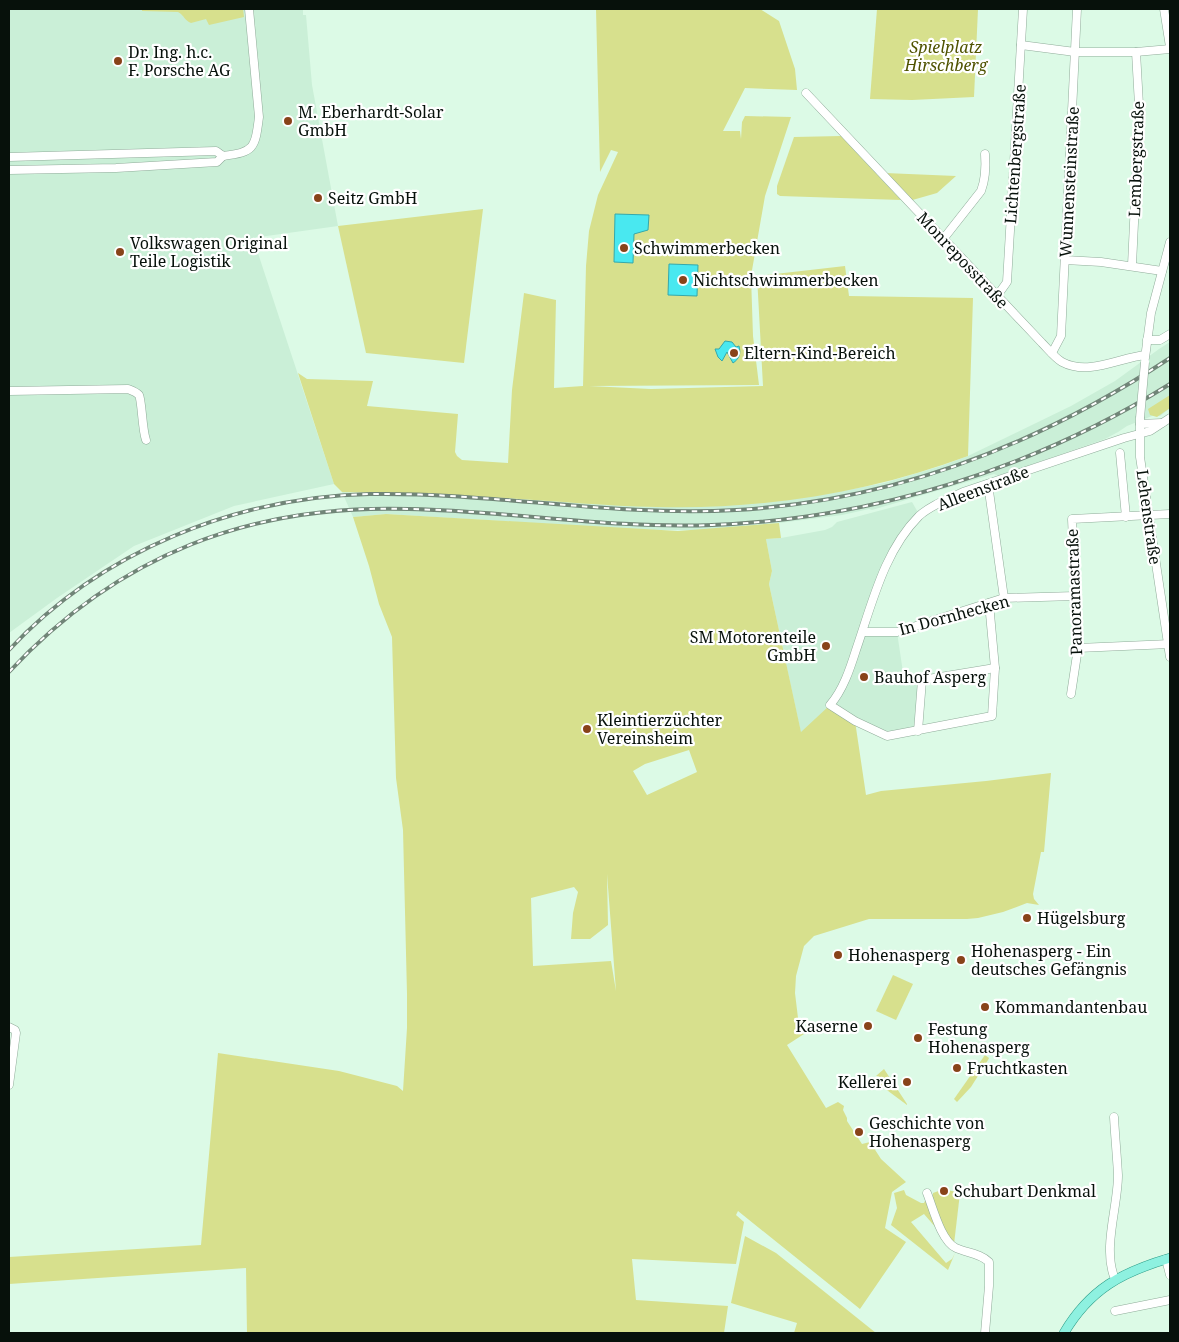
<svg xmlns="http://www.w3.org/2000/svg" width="1179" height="1342" viewBox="0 0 1179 1342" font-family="'Noto Serif',serif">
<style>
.built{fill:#caefd7}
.green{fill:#d7e08d;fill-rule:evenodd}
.water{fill:#49e8f0;stroke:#35a8ab}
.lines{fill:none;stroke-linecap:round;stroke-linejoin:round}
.minor-casing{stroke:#90ac9a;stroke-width:9}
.major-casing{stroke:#2d9d88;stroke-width:10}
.minor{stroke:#fff;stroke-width:8}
.major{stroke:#8ef1e0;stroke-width:9}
.rail-casing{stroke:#718578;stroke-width:4}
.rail{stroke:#fff;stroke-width:2;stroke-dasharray:5.5;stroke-linecap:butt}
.minor-bridge-casing{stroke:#90ac9a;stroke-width:9;stroke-linecap:butt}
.minor-bridge{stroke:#fff;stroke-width:8}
.poi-dot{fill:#884319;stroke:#fff;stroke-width:2}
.labels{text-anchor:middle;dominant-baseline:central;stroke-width:4.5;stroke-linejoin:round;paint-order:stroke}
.park-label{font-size:16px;font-style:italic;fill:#4f5300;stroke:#fff}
.poi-label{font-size:16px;fill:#07110b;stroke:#fff;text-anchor:start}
.street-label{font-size:16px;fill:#07110b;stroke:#fff}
</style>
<rect width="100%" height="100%" fill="#dcfae6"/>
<g class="built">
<path d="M9 9H303V15H306L312 85 338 226 253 238 334 484 234 506 134 546 57 598 9 633Z"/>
<path d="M1170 342V408L1160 416H1152L1127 426 1118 432 1105 439 999 476 994 474 872 510 869 509 842 515 779 523 705 530H648L386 514 353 517 342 492 505 498 657 507 717 506 777 501 831 493 884 483 941 466 968 456 1071 406 1115 381 1159 349Z"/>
<path d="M912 502 920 516 899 541 863 632H897L905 686 922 680 918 731 892 736 855 721 801 733 769 584 772 571 766 539 781 538 825 530 832 527 837 522Z"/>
</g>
<g class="green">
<path d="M142 9H243L244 17 209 25 206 19 191 23C185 21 184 15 178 12L142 11Z"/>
<path d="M596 9H760L779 21 795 69 797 90 745 88 723 131H740L741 139 742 122 745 116 791 117 765 196 751 276 753 336 759 385 589 386 651 389 763 386 757 276 845 266 849 296 973 298 968 456C869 493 761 510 656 507 605 506 555 501 504 498 450 495 396 493 342 492L334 484 298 373 307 379 373 381 367 406 458 414 455 452 457 456 462 460 508 463 512 390 524 293 556 300 554 388 583 386 586 266 589 231 598 195 618 152 611 150 600 172Z"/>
<path d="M877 9H978L974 97 912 100 870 99Z"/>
<path d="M841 136 901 200 780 196 777 194V186L794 137Z"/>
<path d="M885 173 956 176 937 193 909 201Z"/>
<path d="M483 209 464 363 366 353 338 226Z"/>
<path d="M1170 395V408L1157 417 1150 415 1148 409Z"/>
<path d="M386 514 678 531 779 523 781 538 766 539 772 571 769 584 801 732 830 705 855 721 866 795 881 791 986 781 1051 773 1044 852H1041L1033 894 1034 899 1039 905 1027 903 1003 912 978 918 967 919H869L814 936 804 946 796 976 795 993 798 1018 804 1034 787 1045 826 1108 838 1102 844 1106 843 1110 847 1118V1121L862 1144 870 1142 881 1159 906 1182 892 1192 885 1228 906 1242 860 1309 738 1211 736 1215 744 1222 736 1264 632 1259 636 1300 728 1306 724 1333H247L246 1268 9 1284V1257L201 1245 218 1053 339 1071 397 1086 403 1091 407 1028V994L403 830 396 778 392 637 379 604 369 566 353 517ZM689 750 697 772 647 795 633 771 645 764ZM607 874 616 991 611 961 533 966 531 898 574 887 578 892 573 913 571 939H590L608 925Z"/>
<path d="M893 975 913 984 896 1020 876 1011Z"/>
<path d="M985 1055 989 1058 988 1060 971 1087 957 1102 954 1099Z"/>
<path d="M884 1069 907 1104V1105L876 1082 884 1079 888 1089 893 1086 889 1079 876 1076Z"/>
<path d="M944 1189 960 1193 954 1244 948 1237 932 1200 933 1193Z"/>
<path d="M904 1190 906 1195 921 1203H924L926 1199 937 1229 924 1214 911 1222 946 1263 952 1259 955 1253 948 1270 891 1225 897 1208 894 1193Z"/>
<path d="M745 1236 776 1253 876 1333H794L797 1323 731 1303Z"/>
</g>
<g class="water">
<path d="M615 214 649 215 648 230 634 234 633 263 614 262Z"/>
<path d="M669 264 698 265 697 296 668 295Z"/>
<path d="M725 341 732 342 736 347 739 346C741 354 739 359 733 363L727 352 722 361 718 357 715 349H719Z"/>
</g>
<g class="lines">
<defs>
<g id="minor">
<path d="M1164 9 1170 47"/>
<path d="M1021 45 1075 52H1136L1170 49"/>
<path d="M806 93 1042 343C1048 349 1055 358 1062 362 1088 376 1119 358 1145 355"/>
<path d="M223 156C254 152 255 149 259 117L249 9"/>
<path d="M9 157 216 151 223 156"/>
<path d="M9 170 116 168 217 162 223 156"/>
<path d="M944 238 981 191C986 178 986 167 985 154"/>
<path d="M1065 260 1101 262 1162 271"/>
<path d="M1132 265 1138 139 1139 105 1136 52"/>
<path d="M997 296 1007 282 1023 9"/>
<path d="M1147 340H1160L1170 334"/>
<path d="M1052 353 1061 336 1077 9"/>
<path d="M1145 358 1151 313 1170 242"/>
<path d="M9 391 128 389C133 391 136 392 139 395 142 401 142 429 146 440"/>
<path d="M1140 418V457L1170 657"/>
<path d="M1140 424 1162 423"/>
<path d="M1120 453 1126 517"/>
<path d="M988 484 1004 598"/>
<path d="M989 603 995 668 992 716 887 736 855 721 830 705C843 690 850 669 856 650 872 604 884 551 919 516 931 505 948 499 963 492L1124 438 1150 431 1170 418"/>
<path d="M863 632H897L1004 598 1075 596"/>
<path d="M1078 648 1170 644"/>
<path d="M1071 694 1078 648 1072 519 1170 514"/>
<path d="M918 731 922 680 995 668"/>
<path d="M9 1027 15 1030 16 1033 9 1085"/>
<path d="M1114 1117C1115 1136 1117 1156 1118 1175 1118 1207 1102 1249 1115 1279"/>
<path d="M927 1193C933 1208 941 1241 956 1248 967 1253 980 1253 989 1262V1286L985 1333"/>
<path d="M1166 1259 1170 1275"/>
<path d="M1115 1311 1170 1300"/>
</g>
<path id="major" d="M1064 1333C1090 1289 1122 1272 1170 1258"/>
</defs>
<use href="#minor" class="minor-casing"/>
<use href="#major" class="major-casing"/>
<use href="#minor" class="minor"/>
<use href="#major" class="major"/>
<defs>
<g id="rail">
<path d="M9 650C101 551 236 497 370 494 492 492 613 517 736 510 895 501 1038 445 1170 358"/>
<path d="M9 672C118 555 250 504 409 509 510 511 611 529 712 525 873 519 1033 469 1170 384"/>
</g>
</defs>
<use href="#rail" class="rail-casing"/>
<use href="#rail" class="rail"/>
<defs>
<path id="minor-bridge" d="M1140 418 1145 362"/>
</defs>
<use href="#minor-bridge" class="minor-bridge-casing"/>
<use href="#minor-bridge" class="minor-bridge"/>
</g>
<g class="poi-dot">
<circle cx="118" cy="61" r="5"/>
<circle cx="288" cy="121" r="5"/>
<circle cx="318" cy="198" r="5"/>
<circle cx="624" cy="248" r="5"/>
<circle cx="120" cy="252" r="5"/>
<circle cx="683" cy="280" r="5"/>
<circle cx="734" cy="353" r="5"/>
<circle cx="826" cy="646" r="5"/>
<circle cx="864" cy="677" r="5"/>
<circle cx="587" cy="729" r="5"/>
<circle cx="1027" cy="918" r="5"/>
<circle cx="838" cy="955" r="5"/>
<circle cx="961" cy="960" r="5"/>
<circle cx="985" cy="1007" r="5"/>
<circle cx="868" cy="1026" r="5"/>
<circle cx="918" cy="1038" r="5"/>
<circle cx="957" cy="1068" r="5"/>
<circle cx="907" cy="1082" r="5"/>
<circle cx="859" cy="1132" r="5"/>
<circle cx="944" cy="1191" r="5"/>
</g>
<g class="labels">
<g class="park-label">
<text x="946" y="47">Spielplatz<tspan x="946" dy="18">Hirschberg</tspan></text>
</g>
<g class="poi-label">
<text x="128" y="52">Dr. Ing. h.c.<tspan x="128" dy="18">F. Porsche AG</tspan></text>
<text x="298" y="112">M. Eberhardt-Solar<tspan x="298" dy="18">GmbH</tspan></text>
<text x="328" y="198">Seitz GmbH</text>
<text x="130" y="243">Volkswagen Original<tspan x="130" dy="18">Teile Logistik</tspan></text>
<text x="634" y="248">Schwimmerbecken</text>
<text x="693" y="280">Nichtschwimmerbecken</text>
<text x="744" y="353">Eltern-Kind-Bereich</text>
<text x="816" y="637" text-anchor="end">SM Motorenteile<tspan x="816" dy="18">GmbH</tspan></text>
<text x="874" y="677">Bauhof Asperg</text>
<text x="597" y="720">Kleintierzüchter<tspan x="597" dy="18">Vereinsheim</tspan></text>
<text x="1037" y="918">Hügelsburg</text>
<text x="971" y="951">Hohenasperg - Ein<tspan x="971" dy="18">deutsches Gefängnis</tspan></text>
<text x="848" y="955">Hohenasperg</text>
<text x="995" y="1007">Kommandantenbau</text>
<text x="858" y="1026" text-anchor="end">Kaserne</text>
<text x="928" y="1029">Festung<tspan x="928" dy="18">Hohenasperg</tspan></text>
<text x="967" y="1068">Fruchtkasten</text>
<text x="897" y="1082" text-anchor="end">Kellerei</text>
<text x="869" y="1123">Geschichte von<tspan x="869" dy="18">Hohenasperg</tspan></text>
<text x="954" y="1191">Schubart Denkmal</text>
</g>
<g class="street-label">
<text transform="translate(1015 154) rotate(-86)">Lichtenbergstraße</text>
<text transform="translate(1136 159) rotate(-88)">Lembergstraße</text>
<text transform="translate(1069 182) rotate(-87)">Wunnensteinstraße</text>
<text transform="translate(963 260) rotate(47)">Monreposstraße</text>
<text transform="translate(983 488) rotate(-21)">Alleenstraße</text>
<text transform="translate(1149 517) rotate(82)">Lehenstraße</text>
<text transform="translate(1074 592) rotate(-92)">Panoramastraße</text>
<text transform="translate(954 615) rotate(-15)">In Dornhecken</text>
</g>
</g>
<rect width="1179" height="1342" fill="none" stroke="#07110b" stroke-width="20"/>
</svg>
